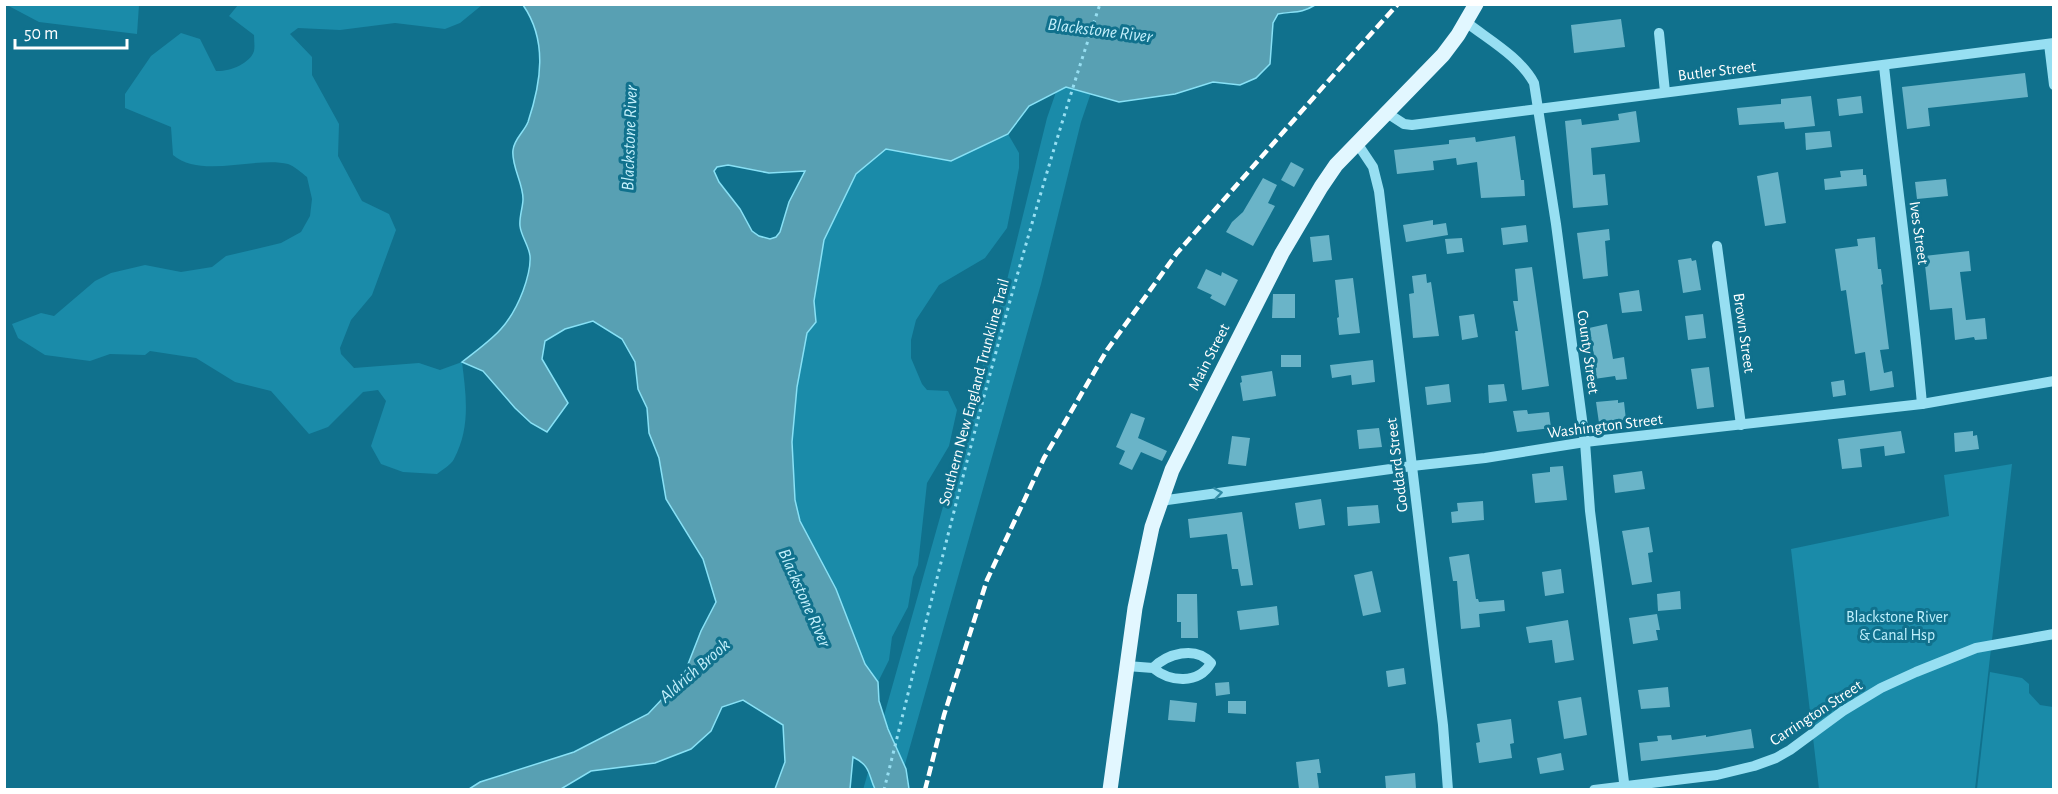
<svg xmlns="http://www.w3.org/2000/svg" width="2058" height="794" viewBox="0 0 2058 794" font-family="'Alegreya Sans',sans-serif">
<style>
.green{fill:#1a8ba9}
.water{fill:#58a0b3;stroke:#88e1f6;stroke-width:1.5;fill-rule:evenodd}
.building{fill:#6ab4c8}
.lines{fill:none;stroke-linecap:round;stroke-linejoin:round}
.path{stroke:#97dff2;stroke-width:3;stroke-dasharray:3 4.5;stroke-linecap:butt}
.minor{stroke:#97dff2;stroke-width:10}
.major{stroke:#e2f7ff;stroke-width:15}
.rail{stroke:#fff;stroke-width:4.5;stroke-dasharray:10 4.5;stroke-linecap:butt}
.oneway{stroke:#328ca6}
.labels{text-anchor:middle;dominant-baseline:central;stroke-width:6;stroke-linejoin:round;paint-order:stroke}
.street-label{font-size:16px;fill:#fff;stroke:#10718d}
.park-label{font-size:16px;fill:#bef0fd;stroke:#10718d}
.water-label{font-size:18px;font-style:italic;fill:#c3f0fc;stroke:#10718d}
</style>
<rect width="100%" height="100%" fill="#10718d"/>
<g class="green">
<path d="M5 4 139 5 137 34 39 22Z"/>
<path d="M238 5H482L460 23 445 29 395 23 340 30 298 28 290 34 312 57V75L339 124 338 156 362 201 389 214 396 230 372 295 351 320 340 348 341 354 354 368 419 363 440 370 462 362C466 395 471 427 454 459 451 465 442 470 437 474L403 472 381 464 371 446 386 401 378 390 363 392 328 427 309 434 271 391 235 382 196 358 150 351 145 355 110 354 90 361 45 355 18 338 12 324 41 313 54 316 95 281 111 273 145 265 181 272 212 267 226 256 281 243 301 232 310 216 312 199 307 177C302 173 294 166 288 164 256 156 201 179 173 155L171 127 125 108V94L151 56 181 33 200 39 216 71C228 72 250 64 254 51 255 46 254 40 254 35L229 16Z"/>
<path d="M1086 5H1121L1081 122 1041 284 898 789 863 790 1007 280 1047 118Z"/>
<path d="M1008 134 1019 153V168L1007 228 985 258 939 285 916 320 911 340V358L922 384 927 390 948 391 957 410 949 446 927 483 918 565 913 577 908 607 892 637 889 660 878 682 865 664 836 589 800 521 795 500 792 442 797 387 807 333 816 322 814 301 824 240 856 174 886 149 951 161Z"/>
<path d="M2012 464 1975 789H1819L1791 549 1949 516 1944 475Z"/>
<path d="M1990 672 2022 678 2029 684V693L2040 705 2053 707V789H1977Z"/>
</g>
<path class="water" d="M523 5H1315C1301 14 1293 11 1278 14L1273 23 1270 64 1256 78 1240 85 1213 82 1175 94 1119 102 1066 87 1029 106 1008 134 951 161 886 149 856 174 824 240 814 301 816 322 807 333 797 387 792 442 795 500 800 521 836 589 865 664 878 682 879 701 888 729 906 769 909 789H875C868 774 871 766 853 757L850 789H775L785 762 783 725 743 700 722 707 711 731 691 749 655 763 591 771 561 789H469L480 782 574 752 648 714 683 677 701 631 716 602 703 559 666 499 659 458 649 433 647 408 638 389 635 362 622 339 593 321 565 329 545 341 542 359 568 403 547 432 531 423 515 408 483 371 462 362C492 339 509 328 523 291 527 280 531 268 530 256 529 246 521 236 520 226 519 217 523 207 523 199 523 182 511 166 513 150 514 139 524 132 528 122 541 83 548 41 523 5ZM728 165 769 173 805 171 789 202 780 232 776 237 770 239 759 236 752 231 740 209 719 182 714 171 717 167Z"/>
<g class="building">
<path d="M1621 19 1625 47 1574 53 1571 25Z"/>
<path d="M2025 73 2028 97 1928 108 1930 126 1907 129 1902 87Z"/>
<path d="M1811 96 1815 126 1785 129 1784 122 1739 125 1737 108 1781 104V99Z"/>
<path d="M1861 96 1863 113 1839 116 1837 99Z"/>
<path d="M1636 111 1640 142 1591 148 1593 175 1605 174 1608 205 1573 208 1565 121 1581 119 1582 125 1619 120 1618 114Z"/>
<path d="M1830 131 1832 147 1806 150 1805 133Z"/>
<path d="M1515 136 1521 180H1524L1525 196 1481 198 1477 162 1457 165 1456 158 1433 161 1434 170 1397 174 1394 150 1449 144V140L1475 137 1476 142Z"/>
<path d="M1291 162 1304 169 1294 187 1281 180Z"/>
<path d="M1863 169V175H1866L1867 186 1825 190 1824 179 1841 177 1840 171Z"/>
<path d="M1778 172 1786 223 1765 226 1757 176Z"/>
<path d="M1263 178 1277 185 1268 203 1275 206 1253 246 1226 232 1232 222 1243 212Z"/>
<path d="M1946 179 1948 196 1917 199 1915 182Z"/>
<path d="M1433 220V225L1446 223 1448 235 1406 242 1403 225Z"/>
<path d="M1526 225 1528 242 1503 245 1501 228Z"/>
<path d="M1609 229 1610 240 1605 241 1608 276 1583 279 1577 233Z"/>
<path d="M1329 235 1332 260 1313 262 1310 237Z"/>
<path d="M1875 237 1878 269H1881L1883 284 1881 285 1889 349 1880 350 1884 373 1892 371 1894 387 1870 391 1865 352 1855 354 1846 290 1841 291 1835 249 1858 246 1857 239Z"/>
<path d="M1462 238 1464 252 1447 254 1445 239Z"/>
<path d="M1969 251 1971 271 1960 272 1966 320 1985 318 1987 339 1975 340 1974 337 1955 340 1952 308 1930 310 1924 256Z"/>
<path d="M1691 258 1692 261 1696 260 1701 290 1683 293 1678 260Z"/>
<path d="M1532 267 1549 386 1522 390 1515 331H1518L1513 301H1518L1515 269Z"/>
<path d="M1206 269 1221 276 1222 272 1238 280 1225 306 1210 298 1212 295 1197 288Z"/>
<path d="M1426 274 1427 283 1431 282 1439 336 1413 338 1409 294 1414 293 1412 276Z"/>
<path d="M1353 278 1360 333 1339 335 1337 318 1339 317 1335 280Z"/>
<path d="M1639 290 1642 311 1622 313 1619 293Z"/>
<path d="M1273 294H1295V318H1272Z"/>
<path d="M1474 314 1478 337 1462 340 1459 316Z"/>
<path d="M1703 314 1706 338 1688 340 1685 316Z"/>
<path d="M1607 324 1613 359 1624 357 1627 379 1616 380 1615 376 1594 379 1591 362 1595 361 1589 328Z"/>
<rect x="1281" y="355" width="20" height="12"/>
<path d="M1373 360 1375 382 1352 385 1351 375 1332 378 1330 365Z"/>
<path d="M1709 367 1714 407 1697 409 1691 369Z"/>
<path d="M1272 371 1276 396 1243 401 1240 383 1242 382 1241 376Z"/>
<path d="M1844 380 1846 395 1833 397 1831 382Z"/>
<path d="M1449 384 1451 402 1427 405 1425 387Z"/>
<path d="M1504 384 1507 401 1489 403 1488 385Z"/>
<path d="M1618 400V403L1624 402 1626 420 1599 423 1596 402Z"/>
<path d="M1527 410 1528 414 1549 412 1551 428 1517 432 1513 411Z"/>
<path d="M1131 413 1145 418 1138 438 1167 451 1162 461 1141 452 1132 470 1119 464 1125 451 1116 447Z"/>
<path d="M1379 428 1382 447 1359 449 1357 430Z"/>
<path d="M1901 431 1905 453 1885 456 1884 446 1860 449 1862 467 1842 469 1838 439Z"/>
<path d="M1973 431V436L1977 435 1979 449 1955 452 1954 433Z"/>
<path d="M1232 436 1250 438 1246 466 1228 464Z"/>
<path d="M1563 466 1567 500 1535 503 1532 474 1550 472V467Z"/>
<path d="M1642 471 1645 489 1615 493 1613 475Z"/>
<path d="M1321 499 1325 525 1299 529 1295 503Z"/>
<path d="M1483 501 1484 520 1452 523 1451 512 1458 511 1457 503Z"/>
<path d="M1378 505 1380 523 1348 526 1347 507Z"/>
<path d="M1242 512 1253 585 1241 586 1238 569H1232L1227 534 1190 538 1188 519Z"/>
<path d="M1649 527 1653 552 1648 553 1652 582 1632 585 1622 531Z"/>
<path d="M1469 554 1476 599H1478L1479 602 1504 600 1505 611 1479 614 1480 627 1461 629 1457 581H1453L1449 557Z"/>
<path d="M1561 569 1564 593 1545 596 1542 572Z"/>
<path d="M1372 571 1381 612 1363 616 1354 575Z"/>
<path d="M1680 591 1681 609 1658 611 1657 594Z"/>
<path d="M1177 594H1197L1198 638H1181V622H1177Z"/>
<path d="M1277 606 1279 625 1240 630 1237 611Z"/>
<path d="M1657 614 1660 630H1656L1658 640 1633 644 1629 618Z"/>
<path d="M1568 620 1574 660 1555 663 1552 640 1529 643 1526 627Z"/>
<path d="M1404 668 1406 684 1388 687 1386 671Z"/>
<path d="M1229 682 1230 694 1216 696 1215 683Z"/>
<path d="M1668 687 1670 707 1641 709 1638 690Z"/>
<path d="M1581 697 1587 735 1564 739 1558 701Z"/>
<path d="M1170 700 1197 703 1195 722 1168 720Z"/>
<path d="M1228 701H1246V714L1228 713Z"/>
<path d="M1511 719 1514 743 1510 744 1512 758 1479 763 1476 743 1480 742 1477 724Z"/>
<path d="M1751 729 1754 748 1641 761 1639 743 1658 741 1657 736 1671 735 1672 740 1706 735V737Z"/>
<path d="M1561 753 1564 770 1540 774 1537 758Z"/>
<path d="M1319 759 1321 773H1317L1319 789H1299L1296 762Z"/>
<path d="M1415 773 1416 789H1386L1385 776Z"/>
</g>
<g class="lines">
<path class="path" d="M884 790C950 526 1014 262 1100 4"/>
<g class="minor">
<path d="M1466 22C1489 40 1520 57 1534 83L1556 224 1585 442 1590 511 1625 790"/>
<path d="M1659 33 1665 92"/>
<path d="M2049 44 2054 85"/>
<path d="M1884 66C1896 179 1912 291 1922 404"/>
<path d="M1387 113 1404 124 1412 125 2054 43"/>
<path d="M1357 143 1373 167 1379 191 1443 725 1448 790"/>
<path d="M1717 246 1741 425"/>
<path d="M1160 501 1412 466 1485 458 1585 442 1922 404 2054 381"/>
<path d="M1127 666 1153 668C1167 654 1195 645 1211 663 1198 685 1170 682 1153 668"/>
<path d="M1594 790 1717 775 1754 766 1776 758 1790 750 1843 711 1881 688 1916 672 1976 648 2054 634"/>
</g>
<path class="major" d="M1110 790 1135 608 1152 527 1172 470 1282 253 1321 187 1336 165 1443 55 1458 35 1476 4"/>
<path class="rail" d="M925 790 944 715 987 580 1044 458 1107 350 1177 253 1322 88 1398 4"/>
</g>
<defs><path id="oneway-chevron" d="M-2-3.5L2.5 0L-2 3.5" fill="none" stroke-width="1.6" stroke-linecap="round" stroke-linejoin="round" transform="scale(1.5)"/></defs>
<use class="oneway" href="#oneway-chevron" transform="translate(1218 493) rotate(-8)"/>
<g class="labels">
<g class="street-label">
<text transform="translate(1717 71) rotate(-7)">Butler Street</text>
<text transform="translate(1919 233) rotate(82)">Ives Street</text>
<text transform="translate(1744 333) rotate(82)">Brown Street</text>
<text transform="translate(1588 352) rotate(82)">County Street</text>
<text transform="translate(1209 357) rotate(-63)">Main Street</text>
<text transform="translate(974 392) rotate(-75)">Southern New England Trunkline Trail</text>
<text transform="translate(1605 426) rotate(-7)">Washington Street</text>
<text transform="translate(1397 465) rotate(-97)">Goddard Street</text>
<text transform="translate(1816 713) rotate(-33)">Carrington Street</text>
</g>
<g class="park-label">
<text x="1897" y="617">Blackstone River<tspan x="1897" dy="18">&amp; Canal Hsp</tspan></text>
</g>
<g class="water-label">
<text transform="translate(1100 31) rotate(7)">Blackstone River</text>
<text transform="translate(630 138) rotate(-88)">Blackstone River</text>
<text transform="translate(804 598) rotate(66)">Blackstone River</text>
<text transform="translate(695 671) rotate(-41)">Aldrich Brook</text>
</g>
</g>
<rect width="2058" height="794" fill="none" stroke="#ffffff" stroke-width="12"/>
<path d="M15 39v9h112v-9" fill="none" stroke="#ffffff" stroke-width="3"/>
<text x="24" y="39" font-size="18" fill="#ffffff" stroke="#10718d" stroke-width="4.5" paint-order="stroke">50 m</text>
</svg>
